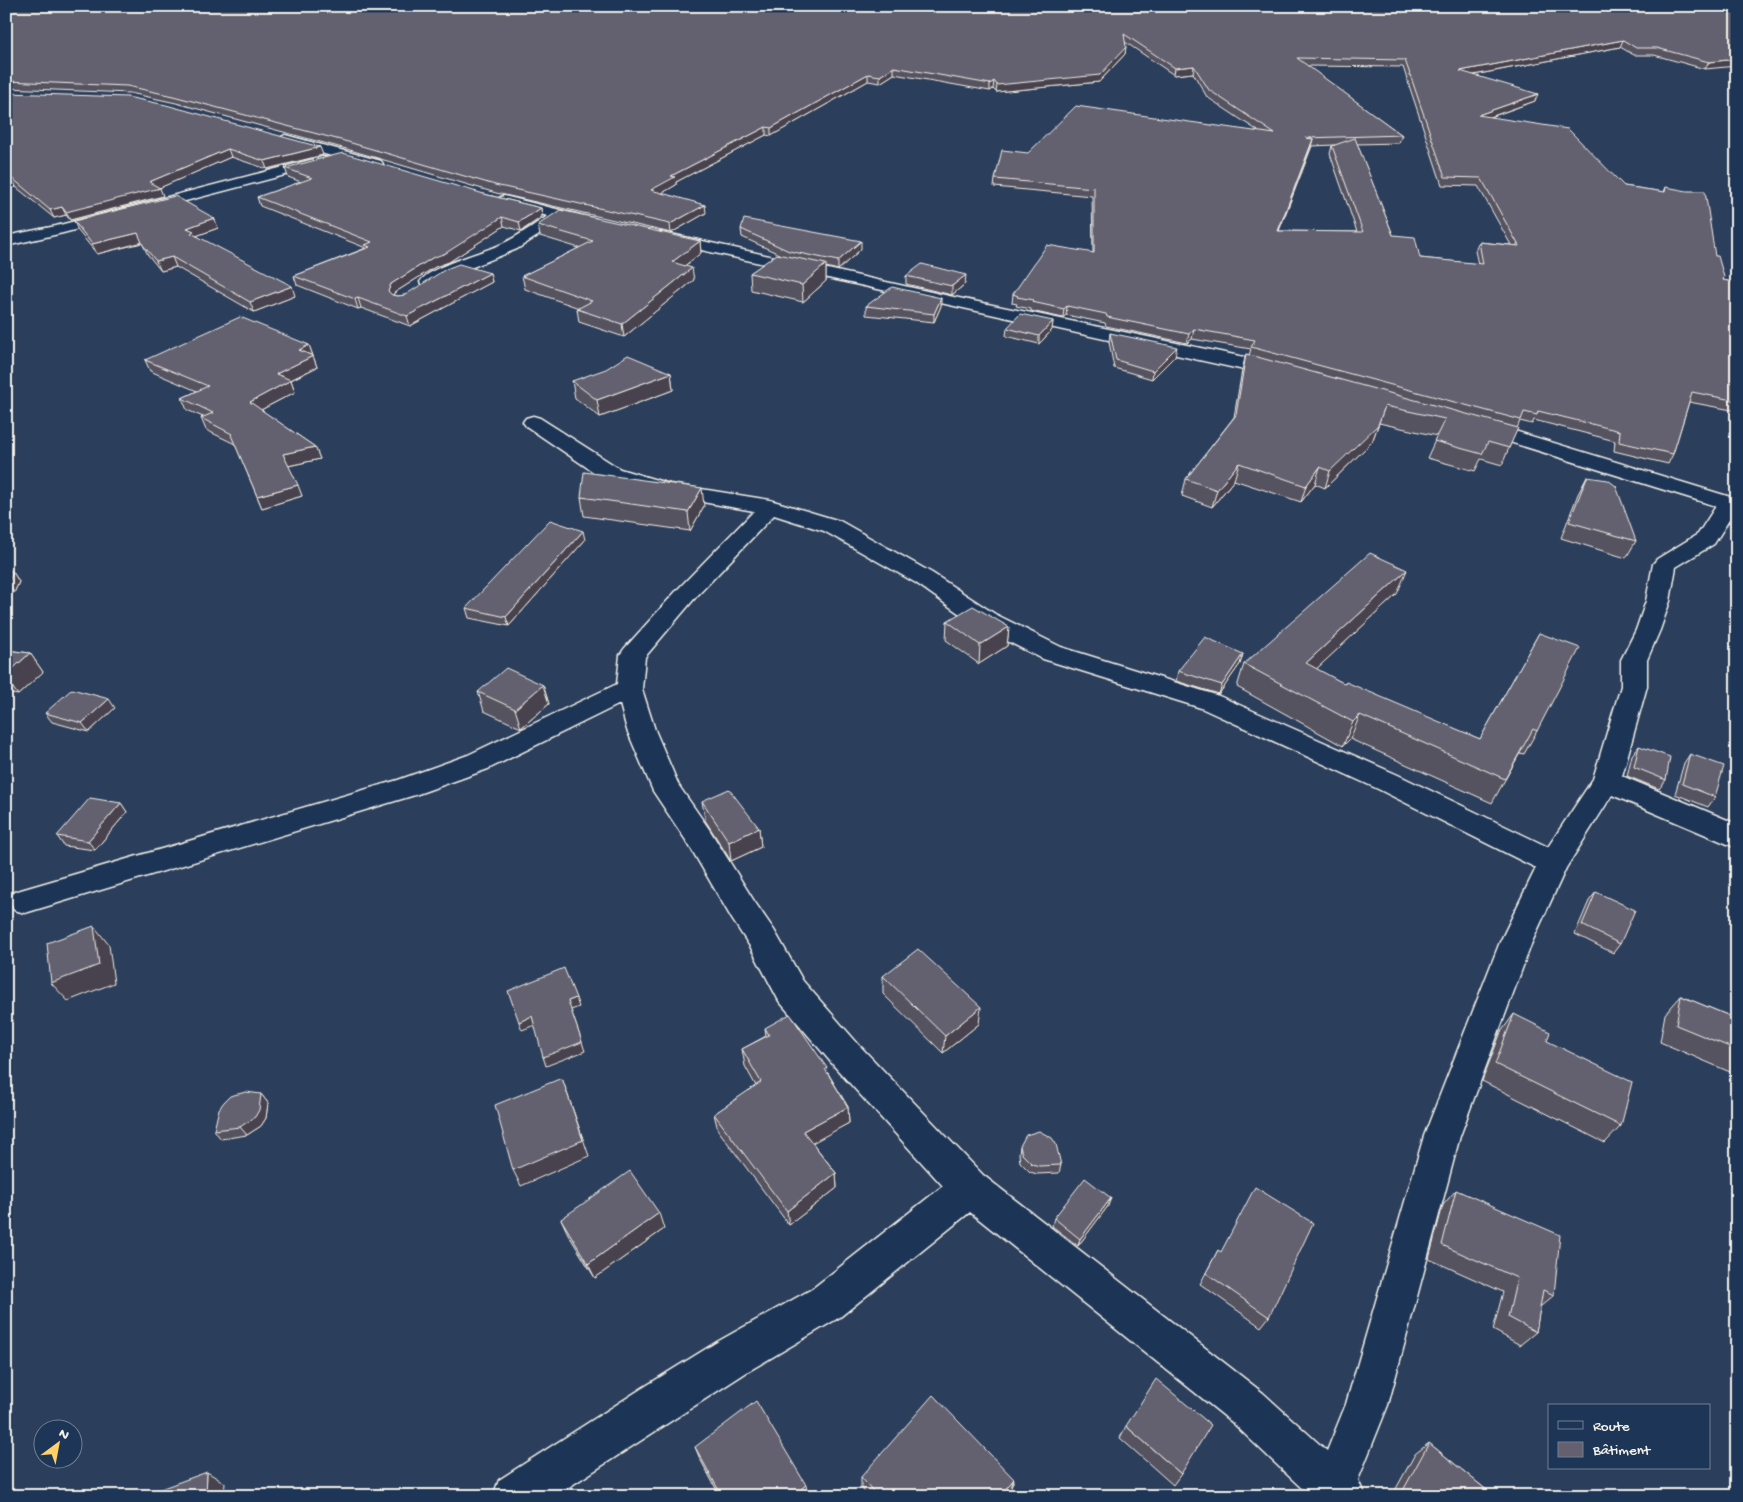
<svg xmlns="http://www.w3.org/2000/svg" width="1743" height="1502" viewBox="0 0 1743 1502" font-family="'Gochi Hand',sans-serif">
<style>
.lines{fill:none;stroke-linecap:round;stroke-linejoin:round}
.minor-casing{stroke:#f4f1e8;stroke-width:3}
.minor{fill:#1d3557;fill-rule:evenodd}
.wall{fill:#565360;stroke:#f4f1e8;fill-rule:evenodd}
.shaded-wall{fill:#46434e;stroke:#f4f1e8}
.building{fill:#646070;stroke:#f4f1e8;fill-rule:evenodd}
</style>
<rect width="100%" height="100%" fill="#2b3e5c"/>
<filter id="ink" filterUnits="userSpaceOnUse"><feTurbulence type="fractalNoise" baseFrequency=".02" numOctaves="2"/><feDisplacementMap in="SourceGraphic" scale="10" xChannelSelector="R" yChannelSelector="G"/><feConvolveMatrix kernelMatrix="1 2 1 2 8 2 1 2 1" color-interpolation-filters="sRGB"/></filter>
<g filter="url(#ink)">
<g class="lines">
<defs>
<g id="minor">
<path d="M285 135 381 161 383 164 381 167 376 168 280 142 278 139Z"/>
<path d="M322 157 327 158 329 161 327 164 63 233 6 246V236L56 226Z"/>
<path d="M504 196 596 219 599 222 596 225 591 227 563 220 517 249 448 277 434 286H422L420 282C431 265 484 253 504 243 519 236 533 225 548 216L499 204 496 201 499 198Z"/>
<path d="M662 232 949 296 1249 358 1287 368 1289 372 1287 376 1280 378 656 240 654 237 656 234Z"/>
<path d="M533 416 540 418 620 469 670 484 770 500 840 521 932 573 995 614 1061 647 1219 696 1398 775 1548 847 1593 779 1621 686V660L1636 630 1646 601 1653 564 1657 559 1698 534 1716 506 1471 430 1468 426 1471 422 1478 420 1485 422 1737 499V513L1734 512 1714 544 1676 567 1670 601 1660 630 1647 660V686L1622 776 1737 824V848L1612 795 1566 868 1532 942 1460 1136 1388 1405 1358 1480 1365 1496H1310L1233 1423 970 1212 840 1317 747 1372 555 1496H493L499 1480 641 1389 717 1342 812 1289 943 1186 835 1067 779 1001 751 948 732 919 689 845 653 791 627 730 620 704 488 769 415 795 25 913 14 910 10 901 14 892 398 780 468 755 617 684 620 655 624 649 679 588 754 511 668 496 604 479 526 426 523 422 526 418ZM774 515 824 531 916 583 977 626 1043 659 1201 708 1378 789 1536 868 1500 942 1424 1136 1346 1404 1327 1451 1263 1393 983 1175 859 1045 803 981 774 930 754 901 709 829 679 786 655 730 642 689 645 657 695 598Z"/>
</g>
</defs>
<use href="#minor" class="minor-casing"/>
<use href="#minor" class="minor"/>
</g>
<g class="wall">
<path d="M6 6 1364 9 1402 12 1435 10 1737 6 1705 69 1654 55H1634L1620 47 1474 75 1535 101 1491 117 1624 186 1664 192 1666 187 1715 256 1723 280 1737 283V411L1689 402 1673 454 1668 464 1614 451 1615 441 1534 420 1532 424 1520 421 1502 465 1481 459 1475 471 1427 458 1437 436 1379 423 1372 442 1325 488 1315 484 1301 502 1234 480 1212 507 1182 496 1186 479 1234 417 1242 370 1246 354 1249 355 1251 349 1192 339 1187 343 1106 326 1105 323 1066 315 1063 318 1031 311V309L1016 306 1017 304 1012 303 1013 294 1093 253 1092 196 994 187 995 179 1028 153 1258 131 1207 97 1193 73 1174 75 1125 42V54L1099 82 996 92 993 89 990 91 894 74 880 83 868 81 771 136 766 135 676 182V185L662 193 706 213 671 233 496 193 350 150 176 103 130 93 6 88ZM1307 66 1403 67 1442 185 1478 186 1511 245 1479 242 1475 251 1478 264 1420 258 1393 235 1357 144 1399 143 1402 135ZM1335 145 1332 146 1330 154 1357 232 1279 231 1312 146Z"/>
<path d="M6 93 323 155 267 169 231 157 159 188 163 196 70 220 66 215 54 218 16 187 6 189Z"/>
<path d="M285 168 484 194 541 208 542 217 521 231 504 226 449 262 435 267 394 293 393 295 398 296 405 295 490 273 492 282 410 326 361 308 358 309 297 285 294 276 366 248 260 206 257 197 301 182 288 177Z"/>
<path d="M214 218 218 228 196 236 295 296 254 312 176 267 161 271 148 255 142 243 97 254 78 231 74 221Z"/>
<path d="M538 225 700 241 701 253 685 266 694 280 624 337 579 322 577 309 579 308 525 289 522 276 579 248 540 236Z"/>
<path d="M741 229 861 249 838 270 826 267V281L803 302 751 290 750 273 779 254 742 237Z"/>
<path d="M906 276 965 284 952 295 906 284Z"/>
<path d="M866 306H941L934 322 866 315Z"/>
<path d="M1053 321 1052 330 1039 344 1006 336 1007 328Z"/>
<path d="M1110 333 1175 356 1152 379 1114 368 1109 342Z"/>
<path d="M309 345 317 367 291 380 295 392 261 410 315 447 320 459 288 466 302 496 262 508 235 444 206 430 201 418 203 417 187 410 182 398 197 391 150 371 145 360Z"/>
<path d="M671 373 673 390 600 417 575 398 572 381Z"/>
<path d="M1587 477 1636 541 1626 558 1561 538 1578 494Z"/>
<path d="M581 497 704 506 690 531 584 516Z"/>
<path d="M585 540 509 626 469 618 466 608Z"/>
<path d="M6 569 13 572 19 582 14 593 6 591Z"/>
<path d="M1397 594 1316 669 1345 684 1480 739 1539 633 1537 731 1524 754 1520 753 1492 803 1350 739 1343 746 1237 687 1244 664Z"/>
<path d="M947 621 1009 627 1007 646 979 664 946 640Z"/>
<path d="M6 650 30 653 43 672 18 695 6 693Z"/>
<path d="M1243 654 1240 664 1219 694 1176 681 1178 671Z"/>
<path d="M543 685 549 704 521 728 484 711 478 692Z"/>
<path d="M115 708 89 732 52 722 45 713Z"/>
<path d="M1639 746 1666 780 1659 789 1627 776 1632 755Z"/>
<path d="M1690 754 1715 797 1708 807 1675 794 1684 763Z"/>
<path d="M702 801 759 828 761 847 731 861 705 820Z"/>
<path d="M121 803 127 812 95 850 64 846 57 836Z"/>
<path d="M1596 892 1620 944 1613 953 1575 934 1589 901Z"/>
<path d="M883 976 979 1024 943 1053 883 994Z"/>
<path d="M1681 996 1737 1019V1075L1660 1042 1665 1014Z"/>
<path d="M1514 1014 1547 1041 1621 1126 1605 1143 1482 1081 1501 1032Z"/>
<path d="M765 1028 828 1073 848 1107 849 1123 812 1142 836 1173 837 1188 789 1225 718 1130 714 1114 756 1086 745 1066 742 1049 766 1036Z"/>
<path d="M261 1094 268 1103 266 1118 261 1126 247 1135 221 1139 214 1130Z"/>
<path d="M1020 1146 1061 1165 1059 1173 1037 1174 1030 1172 1020 1162 1019 1154Z"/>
<path d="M1456 1190 1554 1295 1540 1307 1536 1332 1520 1345 1493 1330 1503 1292 1429 1259 1443 1205Z"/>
<path d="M1108 1206 1078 1246 1052 1226 1054 1218Z"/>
<path d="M561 1219 664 1229 595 1278 568 1234Z"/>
<path d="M1218 1250 1269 1317 1261 1327 1200 1284Z"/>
<path d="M1126 1426 1181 1474 1173 1485 1120 1438Z"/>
<path d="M1429 1443 1494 1496H1392L1415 1454Z"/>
<path d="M695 1447 808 1495 720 1496 700 1459Z"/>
<path d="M861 1477 1014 1479 1010 1490 1005 1496H868L861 1488Z"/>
</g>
<g class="shaded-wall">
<path d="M1623 40 1620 47 1458 78 1460 71Z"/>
<path d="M1126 47 1125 54 1099 82 996 92 997 85Z"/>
<path d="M1737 59V66L1705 69 1709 62Z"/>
<path d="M1194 66 1193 73 1174 75 1175 68Z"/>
<path d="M894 67V74L880 83V76Z"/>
<path d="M868 74V81L771 136V128Z"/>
<path d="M994 81 993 89 990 91V84Z"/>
<path d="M1538 94 1535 101 1476 122 1478 115Z"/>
<path d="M766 127V135L676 182V185L652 199 651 190 671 176Z"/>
<path d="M1313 139 1311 147 1275 239 1278 231Z"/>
<path d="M320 147 323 155 267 169 264 161Z"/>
<path d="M228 149 231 157 157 189 160 188 163 196 70 220 66 212 149 182Z"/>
<path d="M12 178 16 187 6 189V180Z"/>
<path d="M705 205 706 213 671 233 670 224Z"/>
<path d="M62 207 66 215 54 218 50 210Z"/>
<path d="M541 208 542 217 521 231 519 222Z"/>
<path d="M502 217 504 226 449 262 435 267 394 293 390 300 388 291 391 284 432 258Z"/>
<path d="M214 218 218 228 196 236 198 241 187 228Z"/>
<path d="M138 233 143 242 97 254 92 244Z"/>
<path d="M700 241 701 253 674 274 672 262Z"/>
<path d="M861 241V249L838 270V261Z"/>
<path d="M172 257 176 267 161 271 156 261Z"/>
<path d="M826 264V281L803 302 802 285Z"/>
<path d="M692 268 694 280 624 337 622 324Z"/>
<path d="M490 273 492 282 410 326 407 316Z"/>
<path d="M966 275 965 284 952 295V286Z"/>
<path d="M292 286 295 296 254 312 250 302Z"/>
<path d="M358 298 361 308 358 309 355 299Z"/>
<path d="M941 298V306L934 322V314Z"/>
<path d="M1067 306 1066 315 1063 318 1064 309Z"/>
<path d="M1053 321 1052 330 1039 344V336Z"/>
<path d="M1194 329 1192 339 1187 343 1189 334Z"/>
<path d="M309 345 313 356 299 350Z"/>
<path d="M1177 347 1175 356 1152 379 1153 371Z"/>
<path d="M313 356 317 367 280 385 276 374Z"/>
<path d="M671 373 673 390 600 417 597 400Z"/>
<path d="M291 380 295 392 255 413 250 402Z"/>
<path d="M1385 406 1372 442 1325 488 1330 471Z"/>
<path d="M315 447 320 459 288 466 283 454Z"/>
<path d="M1239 463 1234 480 1212 507 1217 490Z"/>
<path d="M1320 467 1315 484 1301 502 1306 486Z"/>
<path d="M298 485 302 496 262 508 257 496Z"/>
<path d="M702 488 704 506 690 531 688 512Z"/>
<path d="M583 531 585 540 509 626 506 617Z"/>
<path d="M1407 570 1397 594 1297 687 1306 663Z"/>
<path d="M13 572 19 582 14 593 8 583Z"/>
<path d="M1009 627 1007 646 979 664 980 645Z"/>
<path d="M30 653 43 672 18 695 6 678V675Z"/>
<path d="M1243 654 1240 664 1219 694 1222 685Z"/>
<path d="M543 685 549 704 521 728 515 709Z"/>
<path d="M109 699 115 708 89 732 82 723Z"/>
<path d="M1360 715 1350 739 1343 746 1353 722Z"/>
<path d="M121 803 127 812 95 850 88 841Z"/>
<path d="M759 828 761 847 731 861 729 842Z"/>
<path d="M94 926 109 945 114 983 68 1001 51 983Z"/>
<path d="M576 998 579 1007 571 1010 585 1051 546 1066 543 1057 568 1001Z"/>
<path d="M981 1007 979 1024 943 1053 945 1036Z"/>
<path d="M532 1016 535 1025 522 1030 519 1022Z"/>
<path d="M562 1078 589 1156 521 1186 513 1170Z"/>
<path d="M261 1094 268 1103 266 1118 261 1126 247 1135 240 1127Z"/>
<path d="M848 1107 849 1123 805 1147 803 1131Z"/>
<path d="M836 1173 837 1188 789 1225 787 1211Z"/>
<path d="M1111 1198 1108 1206 1078 1246 1080 1239Z"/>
<path d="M659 1213 664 1229 595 1278 588 1264Z"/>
<path d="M207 1472 225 1483 224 1496H206Z"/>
<path d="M1014 1479 1010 1490 1005 1496H1000Z"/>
<path d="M806 1485 808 1495 807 1496H792Z"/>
</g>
<g class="building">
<path d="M6 6H106L107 7V6H1358L1364 9 1390 7 1402 12 1424 6H1435V10L1454 6H1737V59L1709 62 1657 48H1636L1623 40 1460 71 1538 94 1478 115 1568 129 1624 186 1665 192 1666 187 1687 191H1705L1715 256H1718L1724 277 1723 280 1737 283V401L1692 392 1673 454 1619 442 1620 431 1538 411 1537 415 1524 412 1521 420 1251 347 1255 340 1194 329 1189 334 1107 317 1106 314 1067 306 1064 309 1032 302 1034 300 1017 297 1018 296 1013 294 1047 245 1094 253V188L995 179 1002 150 1028 153 1076 106 1275 134 1209 90 1194 66 1175 68 1124 34 1126 47 1100 75 997 85 994 81 990 84 894 67 880 76 868 74 771 128 766 127 671 176 675 177 651 190 705 205 670 224 495 185 348 142 173 96 127 86 6 81ZM1297 58 1405 60 1445 177 1481 178 1519 246 1479 242 1483 264 1420 258 1415 237 1393 235 1355 138 1332 146 1363 232 1278 231 1313 139 1306 138 1402 135Z"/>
<path d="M6 93 127 97 166 105 320 147 264 161 228 149 149 182 160 188 66 212 62 207 50 210 12 178 6 180Z"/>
<path d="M343 153 484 194 541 208 519 222 502 217 446 253 432 258 391 284 388 291 392 295 398 296 405 295 446 269 459 264 490 273 407 316 358 298 355 299 294 276 370 247 365 245 372 242 257 197 312 178 285 168Z"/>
<path d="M175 196 214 218 187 228 194 231 191 233 292 286 250 302 172 257 156 261 143 245 138 233 92 244 74 221Z"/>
<path d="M560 210 700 241 672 262 692 268 622 324 577 309 592 301 522 276 593 241 538 225Z"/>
<path d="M744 219 861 241 838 261 789 251 741 229Z"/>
<path d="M777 254 826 264 802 285 750 273Z"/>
<path d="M922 264 966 275 952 286 906 276Z"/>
<path d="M892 287 941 298 934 314 866 306Z"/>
<path d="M1020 314 1053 321 1039 336 1007 328Z"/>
<path d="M240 317 309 345 299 350 313 356 276 374 291 380 250 402 315 447 283 454 298 485 257 496 231 435 232 434 201 418 213 413 182 398 208 386 145 360Z"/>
<path d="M1110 333 1177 347 1153 371 1116 360Z"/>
<path d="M1246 354 1518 428 1509 448 1488 442 1482 454 1434 441 1445 419 1385 406 1378 425 1330 471 1320 467 1306 486 1239 463 1217 490 1186 479 1236 415Z"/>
<path d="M628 355 671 373 597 400 572 381 606 369Z"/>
<path d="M584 472 702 488 688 512 581 497Z"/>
<path d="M1587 477 1608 480 1616 486 1636 541 1569 522Z"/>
<path d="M550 520 583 531 506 617 466 608Z"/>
<path d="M1370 553 1407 570 1306 663 1345 684 1346 682 1480 739 1539 633 1580 648 1537 731 1533 729 1505 779 1360 715 1353 722 1244 664Z"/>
<path d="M6 569 13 572 8 583H6Z"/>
<path d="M973 606 1009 627 980 645 947 621Z"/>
<path d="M1205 637 1243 654 1222 685 1178 671Z"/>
<path d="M6 650 30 653 6 675Z"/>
<path d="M506 668 543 685 515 709 478 692Z"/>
<path d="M72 689 109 699 82 723 45 713Z"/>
<path d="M1639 746 1670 757 1666 780 1634 767Z"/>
<path d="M1690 754 1724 766 1715 797 1682 784Z"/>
<path d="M729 789 759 828 729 842 702 801Z"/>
<path d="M90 798 121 803 88 841 57 836Z"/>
<path d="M1596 892 1635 910 1620 944 1582 925Z"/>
<path d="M94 926 99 965 51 983 47 943Z"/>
<path d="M918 949 981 1007 945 1036 883 976Z"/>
<path d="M564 968 576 998 568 1001 582 1042 543 1057 532 1016 519 1022 508 991Z"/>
<path d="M1681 996 1737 1019V1050L1676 1025Z"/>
<path d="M790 1014 827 1068 825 1069 848 1107 803 1131 836 1173 787 1211 714 1114 761 1082 742 1049 769 1035 765 1028Z"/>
<path d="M1514 1014 1550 1032 1547 1041 1632 1082 1621 1126 1495 1064Z"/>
<path d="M562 1078 583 1140 513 1170 495 1105Z"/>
<path d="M246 1092 261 1094 259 1110 255 1117 240 1127 214 1130 219 1109 224 1102 230 1096Z"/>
<path d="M1039 1131 1052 1138 1056 1144 1061 1165 1039 1166 1032 1164 1022 1154 1020 1146 1026 1135Z"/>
<path d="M630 1171 659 1213 588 1264 561 1219Z"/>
<path d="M1085 1178 1111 1198 1080 1239 1054 1218Z"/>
<path d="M1255 1187 1313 1223 1269 1317 1206 1273 1218 1250 1221 1252Z"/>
<path d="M1456 1190 1560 1235 1554 1295 1543 1290 1536 1332 1508 1317 1517 1278 1442 1245Z"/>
<path d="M1156 1379 1211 1425 1181 1474 1126 1426Z"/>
<path d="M933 1395 1014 1479 1000 1496H877L861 1477Z"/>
<path d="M756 1401 806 1485 792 1496H722L695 1447Z"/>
<path d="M1429 1443 1494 1496H1400Z"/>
<path d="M207 1472 206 1496H141Z"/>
</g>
</g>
<rect width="1743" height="1502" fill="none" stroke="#1d3557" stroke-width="25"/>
<rect x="12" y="12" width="1718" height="1477" fill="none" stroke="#f4f1e8" stroke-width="2" filter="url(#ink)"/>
<rect x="1548" y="1404" width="162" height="65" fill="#1d3557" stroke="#738091"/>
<rect x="1558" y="1421" width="25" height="8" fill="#1d3557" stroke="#738091"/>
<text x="1593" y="1430" font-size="15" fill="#f4f1e8">Route</text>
<rect x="1558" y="1442" width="25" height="15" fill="#646070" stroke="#738091"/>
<text x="1593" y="1454" font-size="15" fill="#f4f1e8">Bâtiment</text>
<g transform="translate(58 1444) rotate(32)"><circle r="24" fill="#1d3557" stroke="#738091"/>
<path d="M0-4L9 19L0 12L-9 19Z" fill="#ffd166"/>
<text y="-8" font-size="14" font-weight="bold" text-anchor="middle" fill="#f4f1e8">N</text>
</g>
</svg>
